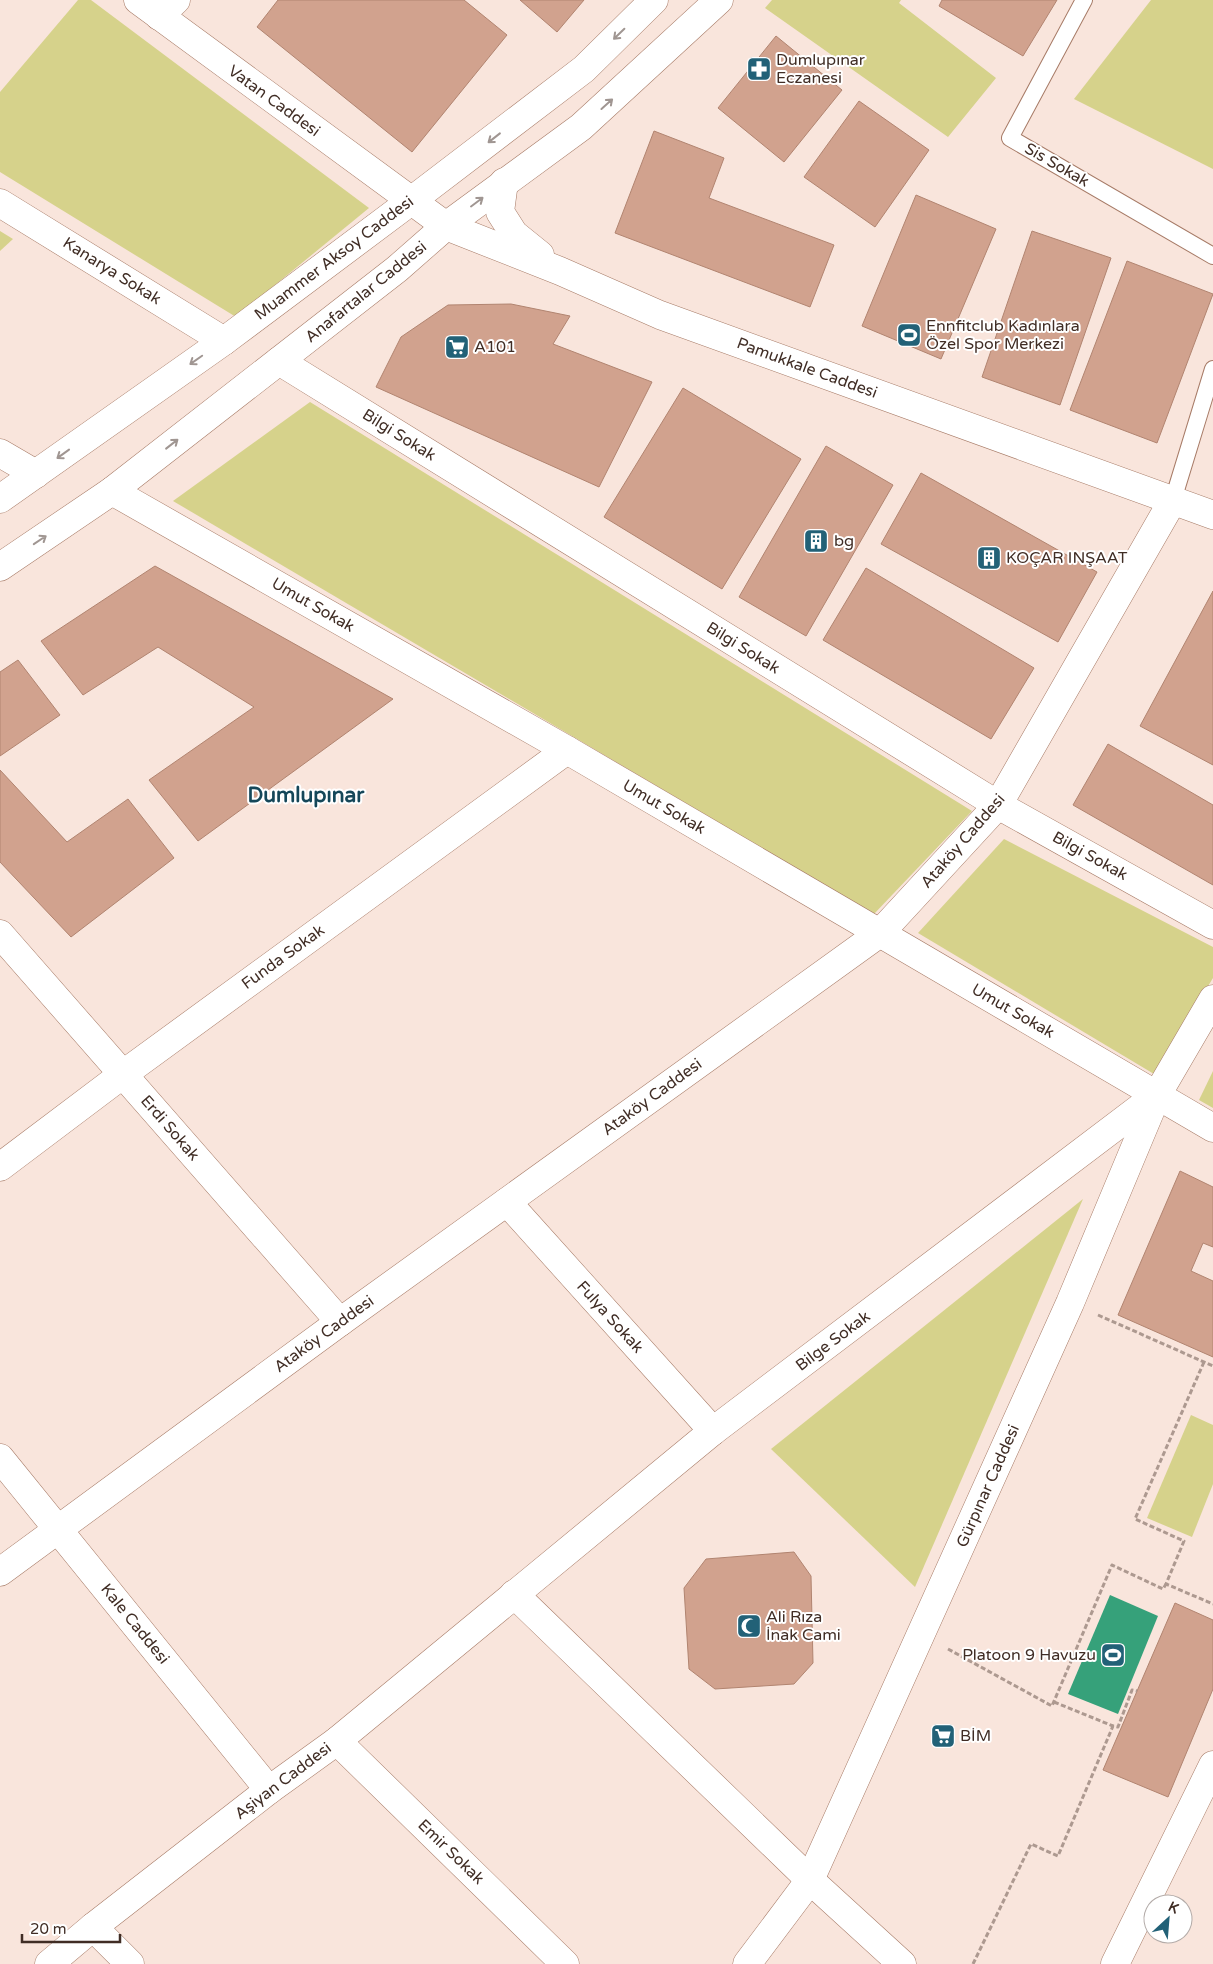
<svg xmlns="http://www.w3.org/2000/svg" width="1213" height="1964" viewBox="0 0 1213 1964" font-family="'Varela Round',sans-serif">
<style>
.green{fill:#d6d28b}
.water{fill:#36a17a}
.building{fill:#d1a28e;stroke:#b18470}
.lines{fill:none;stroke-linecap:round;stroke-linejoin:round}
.lane-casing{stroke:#a77b67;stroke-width:18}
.street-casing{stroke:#a77b67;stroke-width:29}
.secondary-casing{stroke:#a77b67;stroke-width:29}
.path{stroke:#ad9990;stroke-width:3;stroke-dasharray:5 2.5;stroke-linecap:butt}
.lane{stroke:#fff;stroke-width:16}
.street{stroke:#fff;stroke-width:28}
.secondary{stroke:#fff;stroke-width:28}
.oneway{stroke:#a09692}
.labels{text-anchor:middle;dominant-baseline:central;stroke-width:4;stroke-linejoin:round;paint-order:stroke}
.poi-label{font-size:16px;fill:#402d25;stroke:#fff;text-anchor:start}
.street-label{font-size:16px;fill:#402d25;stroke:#fff}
.district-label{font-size:21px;font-weight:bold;fill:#154759;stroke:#fff}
</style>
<rect width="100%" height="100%" fill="#f9e5dc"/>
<g class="green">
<path d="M78 0H91L369 208 236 317 0 172V92Z"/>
<path d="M772 0H901L899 3 996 78 948 137 765 8Z"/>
<path d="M1151 0H1213V169L1074 99Z"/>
<path d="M0 231 13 239 0 251Z"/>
<path d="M310 402 972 811 874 914 173 501Z"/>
<path d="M1004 839 1213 947V978L1154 1074 918 933Z"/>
<path d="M1213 1071V1108L1199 1100Z"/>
<path d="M1083 1199 915 1587 771 1449Z"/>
<path d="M1191 1415 1213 1425V1484L1192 1537 1147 1518Z"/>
</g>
<path class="water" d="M1110 1595 1158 1616 1118 1714 1068 1694Z"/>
<g class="building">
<path d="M278 0H464L507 35 412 152 257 27Z"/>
<path d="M520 0H584L557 32Z"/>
<path d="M942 0H1057L1023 56 939 6Z"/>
<path d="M776 36 842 90 784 162 718 108Z"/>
<path d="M859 101 929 150 875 227 804 177Z"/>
<path d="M654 131 724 158 709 198 834 245 810 307 615 233Z"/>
<path d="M916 195 996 229 941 359 862 326Z"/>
<path d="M1032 231 1111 258 1060 405 982 377Z"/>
<path d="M1127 261 1213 294 1157 443 1070 410Z"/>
<path d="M511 304 570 316 553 344 652 382 599 487 376 387 401 337 448 305Z"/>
<path d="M683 388 801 459 722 589 604 517Z"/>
<path d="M826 446 893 485 806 636 739 597Z"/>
<path d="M921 473 1097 572 1058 642 881 544Z"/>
<path d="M155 566 393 699 198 841 149 780 254 707 158 647 83 695 41 641Z"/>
<path d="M866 568 1034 668 991 739 823 640Z"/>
<path d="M1213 591V765L1140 726Z"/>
<path d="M18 660 60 715 0 756V672Z"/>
<path d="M1108 744 1213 805V885L1073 805Z"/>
<path d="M0 770 67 842 128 799 174 858 71 937 0 862Z"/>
<path d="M1180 1171 1213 1187V1247L1203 1243 1191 1271 1213 1281V1357L1118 1315Z"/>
<path d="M794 1552 811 1576 813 1663 794 1684 715 1689 689 1669 684 1588 706 1559Z"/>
<path d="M1175 1603 1213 1620V1689L1168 1797 1103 1770Z"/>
</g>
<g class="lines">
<defs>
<g id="lane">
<path d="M1084 0 1010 138 1213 256"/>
<path d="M1173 500 1213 369"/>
</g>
<g id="street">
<path d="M159 16 176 0"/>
<path d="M0 203 224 341"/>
<path d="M279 361 998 805 1213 925"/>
<path d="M0 453 36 474"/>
<path d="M112 491 567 750 1213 1128"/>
<path d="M0 934 340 1322"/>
<path d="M0 1167 122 1075 567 750"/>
<path d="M507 1202 713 1431"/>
<path d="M0 1458 269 1790"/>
<path d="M0 1572 340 1322 880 933 998 805 1173 500"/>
<path d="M514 1594 810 1880 902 1964"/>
<path d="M337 1741 565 1964"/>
<path d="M93 1927 130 1964"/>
<path d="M49 1964 93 1927 269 1790 337 1741 713 1431 1157 1095"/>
<path d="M747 1964 810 1880 1070 1303 1157 1095 1213 999"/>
<path d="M1115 1964 1213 1765"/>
</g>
<g id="secondary">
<path d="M138 0 446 226 560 271 660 315 1213 515"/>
<path d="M504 182 500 212 514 234 540 255"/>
<path d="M0 499 224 341 411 201 584 69 654 0"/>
<path d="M0 567 112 491 397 269 446 226 581 127 719 0"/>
</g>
</defs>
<use href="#lane" class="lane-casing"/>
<use href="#street" class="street-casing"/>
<use href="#secondary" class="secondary-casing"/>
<g class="path">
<path d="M1098 1315 1213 1366"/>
<path d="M1204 1362 1135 1519 1184 1541 1166 1584 1213 1604"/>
<path d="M948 1649 1052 1706 1112 1565 1163 1589 1166 1584"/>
<path d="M1054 1702 1113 1726"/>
<path d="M973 1964 1031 1844 1058 1856 1113 1726 1118 1727 1132 1690 1137 1691"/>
</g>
<use href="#lane" class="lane"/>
<use href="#street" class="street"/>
<use href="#secondary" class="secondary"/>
</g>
<defs><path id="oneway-shaft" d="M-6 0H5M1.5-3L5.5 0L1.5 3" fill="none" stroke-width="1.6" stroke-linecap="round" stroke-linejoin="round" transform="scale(1.25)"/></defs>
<g class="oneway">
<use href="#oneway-shaft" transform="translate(619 34) rotate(136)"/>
<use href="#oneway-shaft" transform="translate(607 104) rotate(-42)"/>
<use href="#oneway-shaft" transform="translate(494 138) rotate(142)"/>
<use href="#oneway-shaft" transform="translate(477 202) rotate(-37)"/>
<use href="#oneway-shaft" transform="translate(196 360) rotate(145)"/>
<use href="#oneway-shaft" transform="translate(172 444) rotate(-38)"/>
<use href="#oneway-shaft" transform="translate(63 454) rotate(144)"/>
<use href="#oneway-shaft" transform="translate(40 540) rotate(-34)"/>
</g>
<defs>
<symbol id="pharmacy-square" viewBox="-11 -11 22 22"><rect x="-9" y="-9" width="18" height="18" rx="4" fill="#226177" stroke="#fff"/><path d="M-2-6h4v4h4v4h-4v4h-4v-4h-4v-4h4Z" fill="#fff"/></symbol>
<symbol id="stadium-square" viewBox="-11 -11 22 22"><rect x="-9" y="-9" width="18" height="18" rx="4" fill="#226177" stroke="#fff"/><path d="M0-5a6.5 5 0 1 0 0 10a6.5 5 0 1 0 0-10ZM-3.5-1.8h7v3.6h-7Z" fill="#fff"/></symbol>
<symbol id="supermarket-square" viewBox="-11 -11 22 22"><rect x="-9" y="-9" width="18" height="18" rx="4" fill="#226177" stroke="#fff"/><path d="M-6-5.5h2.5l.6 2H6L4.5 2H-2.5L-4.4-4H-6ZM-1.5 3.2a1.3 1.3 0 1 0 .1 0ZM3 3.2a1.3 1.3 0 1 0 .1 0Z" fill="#fff"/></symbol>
<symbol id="building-square" viewBox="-11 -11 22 22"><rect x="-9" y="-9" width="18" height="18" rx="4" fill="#226177" stroke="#fff"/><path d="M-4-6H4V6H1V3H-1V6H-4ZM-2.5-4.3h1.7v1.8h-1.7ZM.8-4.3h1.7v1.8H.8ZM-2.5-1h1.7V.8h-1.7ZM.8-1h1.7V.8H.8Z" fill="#fff"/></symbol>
<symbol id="mosque-square" viewBox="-11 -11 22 22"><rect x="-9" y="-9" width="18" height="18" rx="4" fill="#226177" stroke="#fff"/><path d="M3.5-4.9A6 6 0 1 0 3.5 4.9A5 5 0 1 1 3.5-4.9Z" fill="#fff"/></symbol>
</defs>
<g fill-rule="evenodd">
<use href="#pharmacy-square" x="745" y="55" width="28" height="28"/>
<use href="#stadium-square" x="895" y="321" width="28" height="28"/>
<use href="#supermarket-square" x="443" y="333" width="28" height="28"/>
<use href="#building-square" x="802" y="527" width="28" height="28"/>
<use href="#building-square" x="975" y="544" width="28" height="28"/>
<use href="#mosque-square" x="735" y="1612" width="28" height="28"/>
<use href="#stadium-square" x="1099" y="1641" width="28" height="28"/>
<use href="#supermarket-square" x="929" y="1722" width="28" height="28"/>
</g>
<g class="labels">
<g class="poi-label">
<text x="776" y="60">Dumlupınar<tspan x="776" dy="18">Eczanesi</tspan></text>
<text x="926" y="326">Ennfitclub Kadınlara<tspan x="926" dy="18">Özel Spor Merkezi</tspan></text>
<text x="474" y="347">A101</text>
<text x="834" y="541">bg</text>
<text x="1006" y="558">KOÇAR INŞAAT</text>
<text x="766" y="1617">Ali Rıza<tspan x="766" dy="18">İnak Cami</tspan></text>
<text x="1096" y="1655" text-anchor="end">Platoon 9 Havuzu</text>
<text x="960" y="1736">BİM</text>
</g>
<g class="street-label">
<text transform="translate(274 101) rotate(36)">Vatan Caddesi</text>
<text transform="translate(1057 165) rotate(30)">Sis Sokak</text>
<text transform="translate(334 258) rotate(-37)">Muammer Aksoy Caddesi</text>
<text transform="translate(112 271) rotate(32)">Kanarya Sokak</text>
<text transform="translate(366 292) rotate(-39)">Anafartalar Caddesi</text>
<text transform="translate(807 368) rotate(20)">Pamukkale Caddesi</text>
<text transform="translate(399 435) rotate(32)">Bilgi Sokak</text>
<text transform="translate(313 605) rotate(30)">Umut Sokak</text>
<text transform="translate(743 648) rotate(32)">Bilgi Sokak</text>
<text transform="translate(664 807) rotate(30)">Umut Sokak</text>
<text transform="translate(963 841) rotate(-49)">Ataköy Caddesi</text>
<text transform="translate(1090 856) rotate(29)">Bilgi Sokak</text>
<text transform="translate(283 957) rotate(-36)">Funda Sokak</text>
<text transform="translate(1013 1011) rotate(30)">Umut Sokak</text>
<text transform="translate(652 1097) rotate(-36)">Ataköy Caddesi</text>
<text transform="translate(170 1128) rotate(49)">Erdi Sokak</text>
<text transform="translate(610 1317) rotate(48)">Fulya Sokak</text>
<text transform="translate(324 1334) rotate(-36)">Ataköy Caddesi</text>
<text transform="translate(833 1341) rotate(-37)">Bilge Sokak</text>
<text transform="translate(988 1486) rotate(-66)">Gürpınar Caddesi</text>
<text transform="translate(135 1624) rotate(51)">Kale Caddesi</text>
<text transform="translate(283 1781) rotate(-37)">Aşiyan Caddesi</text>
<text transform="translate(451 1852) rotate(44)">Emir Sokak</text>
</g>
<g class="district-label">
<text x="306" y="795">Dumlupınar</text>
</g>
</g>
<g transform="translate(1168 1919) rotate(26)"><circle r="24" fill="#ffffff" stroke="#b3aba8"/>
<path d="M0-4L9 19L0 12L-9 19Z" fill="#226177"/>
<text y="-8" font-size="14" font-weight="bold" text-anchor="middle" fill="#402d25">K</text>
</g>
<path d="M22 1934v8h98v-8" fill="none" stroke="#402d25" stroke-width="2.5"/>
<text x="30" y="1934" font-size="15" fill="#402d25" stroke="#ffffff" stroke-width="4" paint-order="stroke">20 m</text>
</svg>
